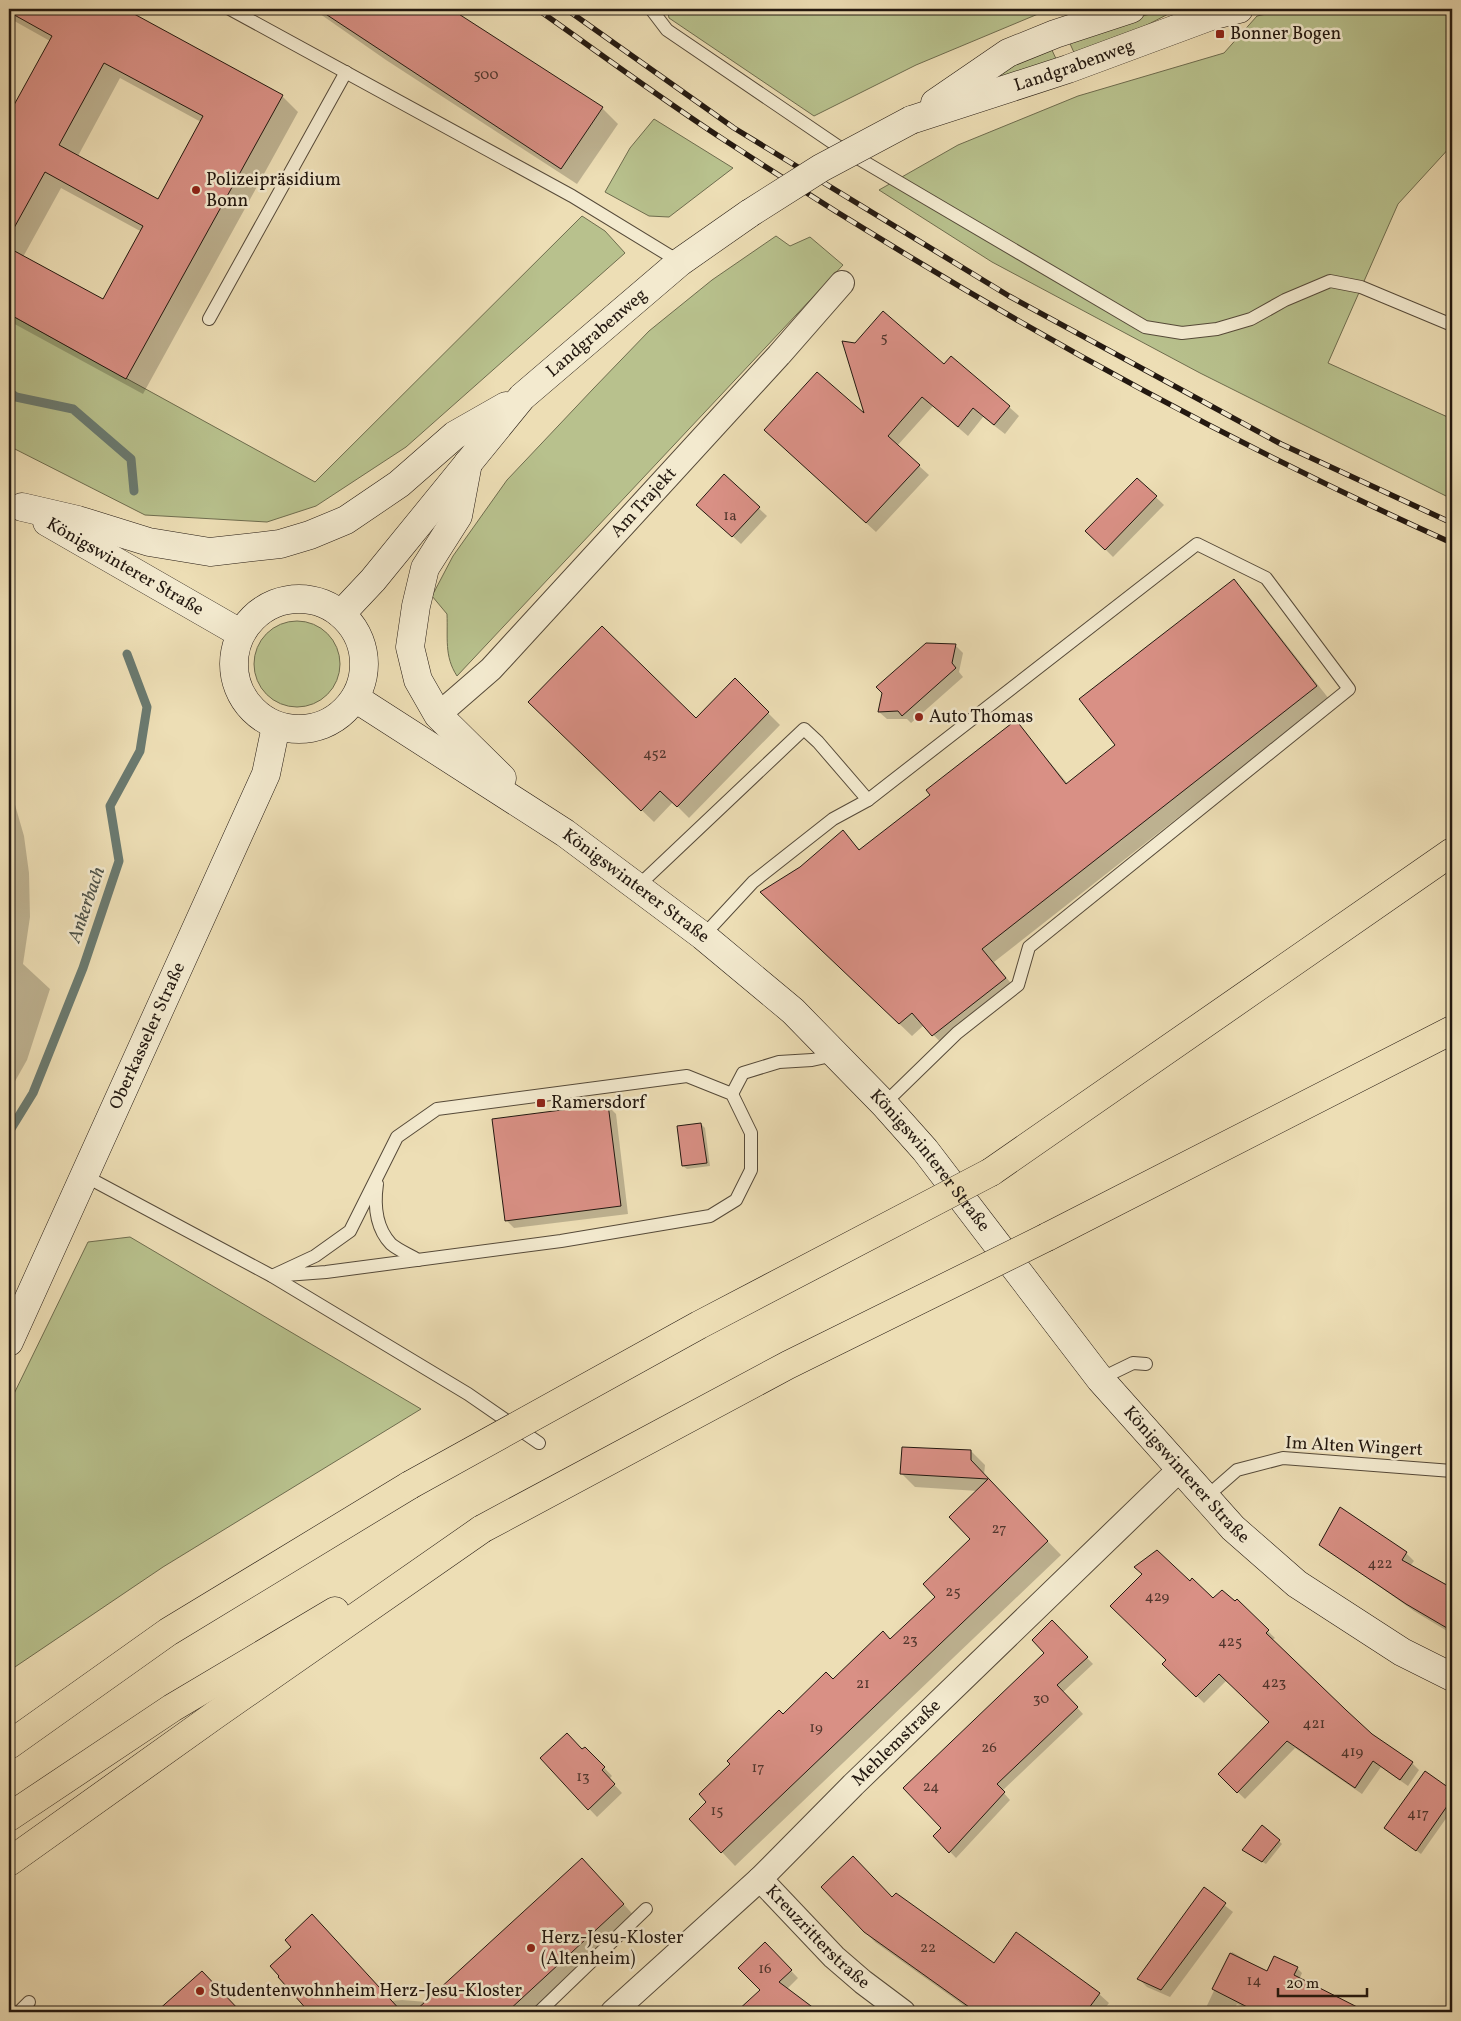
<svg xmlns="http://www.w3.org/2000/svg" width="1461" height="2021" viewBox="0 0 1461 2021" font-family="Vollkorn,serif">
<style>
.green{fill:#b8c18d;stroke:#6e6c4e}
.shadow{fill:#0003;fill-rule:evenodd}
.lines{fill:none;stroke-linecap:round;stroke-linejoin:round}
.stream{stroke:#6a7a70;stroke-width:9}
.building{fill:#d99085;stroke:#231810;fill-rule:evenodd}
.lane-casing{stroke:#564a39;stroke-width:14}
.street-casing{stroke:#564a39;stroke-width:26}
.secondary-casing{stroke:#231810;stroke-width:29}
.highway-casing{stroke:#231810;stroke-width:29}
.lane{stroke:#f3eacf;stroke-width:12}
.street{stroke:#f3eacf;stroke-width:24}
.secondary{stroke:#f3eacf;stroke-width:28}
.highway{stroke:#eddeb5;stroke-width:28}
.rail-casing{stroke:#231810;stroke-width:5.5}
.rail{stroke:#f3eacf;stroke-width:4;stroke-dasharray:11;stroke-linecap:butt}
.secondary-bridge-casing{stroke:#231810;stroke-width:29;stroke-linecap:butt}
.highway-bridge-casing{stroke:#231810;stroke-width:29;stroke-linecap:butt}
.secondary-bridge{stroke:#f3eacf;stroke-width:28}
.highway-bridge{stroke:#eddeb5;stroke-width:28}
.poi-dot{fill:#8f2418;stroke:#f3eacf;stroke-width:2}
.labels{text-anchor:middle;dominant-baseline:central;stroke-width:5;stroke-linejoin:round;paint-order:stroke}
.number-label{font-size:15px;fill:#50362d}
.poi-label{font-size:18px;fill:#231810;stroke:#f3eacf;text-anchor:start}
.street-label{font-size:18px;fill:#231810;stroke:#f3eacf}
.water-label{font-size:19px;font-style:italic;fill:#4c5148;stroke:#f3eacf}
</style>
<rect width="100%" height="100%" fill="#eddeb5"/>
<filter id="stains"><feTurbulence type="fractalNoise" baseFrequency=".004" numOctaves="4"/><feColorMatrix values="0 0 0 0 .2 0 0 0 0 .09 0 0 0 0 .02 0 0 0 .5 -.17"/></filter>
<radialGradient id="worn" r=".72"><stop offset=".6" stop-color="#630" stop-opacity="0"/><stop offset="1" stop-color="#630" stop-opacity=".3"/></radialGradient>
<g class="green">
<path d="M667 9H1050L916 65 814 116 669 18Z"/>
<path d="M1168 9H1178L1108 45 1076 57 1067 37Z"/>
<path d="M1289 9H1452V145L1398 204 1328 363 1452 419V499L1200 373 992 262 879 190 958 145 1078 96 1224 53 1257 16Z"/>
<path d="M1049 44 1059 65 999 84 994 73Z"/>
<path d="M654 119 733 168 669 217 649 216 605 192 630 148Z"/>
<path d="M582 216 605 231 625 253 406 447 316 506 267 522 145 515 9 446V314L315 482Z"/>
<path d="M776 236 790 246 810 237 843 265 457 676C444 656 448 638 447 614L432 596 453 556 507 480 593 389 649 331 712 280Z"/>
<circle cx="297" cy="664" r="43"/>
<path d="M130 1237 421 1409 163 1567 9 1671V1404L88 1242Z"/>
</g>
<g class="shadow">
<path d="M9 9H124L282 96 298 112 143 394 9 321V106L13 109 50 41 9 18ZM120 78 201 122 159 200 78 156ZM61 188 142 232 103 301 23 257Z"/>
<path d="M313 9H448L602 108 618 124 577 184 386 60Z"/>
<path d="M945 366 1009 407 1019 416 1005 434 983 417 968 436 933 406 897 446 929 475 876 532 775 440 867 417Z"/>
<path d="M724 476 767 516 741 544 706 512Z"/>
<path d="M1137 479 1164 505 1113 557 1087 531Z"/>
<path d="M1234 581 1246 593 1329 699 994 962 1017 991 945 1047 924 1025 912 1036 774 904 801 868 843 832 860 850 932 795 1016 722 1068 784 1117 745Z"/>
<path d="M955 645 963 653 959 672 963 677 911 723 907 719H887L879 712Z"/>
<path d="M735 680 780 725 689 818 673 802 654 822 542 714 696 720Z"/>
<path d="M9 784 24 836 29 873 30 917 23 964 50 989 27 1060 9 1092Z"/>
<path d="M608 1106 616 1114 628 1214 514 1228 506 1220Z"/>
<path d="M701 1124 705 1128 710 1166 687 1169 683 1166Z"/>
<path d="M971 1451 985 1465 984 1475 1061 1555 735 1866 722 1852 708 1802 783 1715 890 1640 936 1597 972 1539 978 1491 915 1487 901 1473Z"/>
<path d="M1340 1509 1406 1553 1414 1561 1410 1566 1448 1587 1452 1578V1634L1414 1611 1320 1544Z"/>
<path d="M1190 1583 1213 1600 1235 1603 1237 1601 1275 1638 1272 1640 1372 1735 1412 1763 1419 1770 1408 1786 1381 1767 1362 1794 1295 1748 1245 1799 1219 1774 1271 1722 1227 1680 1204 1703 1164 1664 1168 1660Z"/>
<path d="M1052 1622 1093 1664 1063 1692 1083 1714 1002 1791 1010 1800 956 1858 935 1836 943 1828 1046 1653Z"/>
<path d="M585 1748 612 1776 609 1779 622 1793 597 1817 541 1758 582 1751Z"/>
<path d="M1425 1773 1452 1792V1810L1421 1854 1386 1828Z"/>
<path d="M1279 1841 1282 1844 1266 1864 1247 1853Z"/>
<path d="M597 1875 638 1920 538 2012H311L279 1978 391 2001 402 2000 427 2002Z"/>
<path d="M822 1887 892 1899 994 1965 1099 1994 1109 2003 1102 2012H973L875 1942Z"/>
<path d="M1204 1889 1233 1912 1170 1997 1147 1987 1139 1979Z"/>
<path d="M765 1944 798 1978 787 1989 816 2012H738L762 1990Z"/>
<path d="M1232 1952 1268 1973 1297 1968 1302 1973 1299 1980 1351 2008 1348 2012H1255L1237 2004 1233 2012H1204Z"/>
<path d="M202 1972 240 2012H158Z"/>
<path d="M678 2008 682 2012H673Z"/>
</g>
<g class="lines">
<g class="stream">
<path d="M9 392 16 397 73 409 131 459 134 491"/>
<path d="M9 1132 33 1093 83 968 119 861 110 806 140 751 147 707 127 654"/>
</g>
</g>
<g class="building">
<path d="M9 9H125L283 95 126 379 9 314V248L103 299 143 226 45 172 9 237V114L52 36 9 12ZM104 63 203 116 158 199 59 145Z"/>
<path d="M318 9H451L603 107 561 169Z"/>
<path d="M883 311 944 364 951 356 1010 406 994 425 973 408 958 427 922 397 888 436 920 465 866 523 764 430 817 372 864 413 842 341 855 343Z"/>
<path d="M724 474 760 507 732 537 696 505Z"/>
<path d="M1137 478 1157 496 1105 550 1085 531Z"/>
<path d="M1234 579 1317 686 982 949 1006 978 932 1036 912 1013 899 1024 760 892 800 867 843 830 859 850 930 795 926 790 1016 720 1066 784 1115 745 1079 699Z"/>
<path d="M602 626 696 718 735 678 769 712 677 807 660 791 641 811 528 702Z"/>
<path d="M926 643 956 644 952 663 956 668 902 716 898 711 878 712 882 693 876 687Z"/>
<path d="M608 1104 621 1206 505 1221 492 1119Z"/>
<path d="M701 1123 707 1163 682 1166 677 1126Z"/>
<path d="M902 1447 971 1450V1460L1048 1541 721 1853 689 1819 706 1802 699 1794 730 1764 727 1761 779 1710 783 1714 826 1672 833 1679 883 1631 890 1639 935 1597 923 1584 970 1539 949 1517 988 1479 900 1474Z"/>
<path d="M1340 1507 1407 1552 1402 1560 1452 1588V1631L1406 1604 1319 1545Z"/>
<path d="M1157 1550 1190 1581 1192 1578 1213 1598 1222 1590 1235 1601 1237 1599 1269 1630 1266 1633 1346 1710 1372 1734 1413 1762 1400 1780 1373 1761 1355 1788 1287 1741 1237 1793 1218 1774 1269 1722 1219 1674 1196 1697 1162 1664 1166 1660 1110 1606 1142 1574 1134 1567Z"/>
<path d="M1052 1620 1088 1657 1057 1685 1078 1707 997 1784 1005 1792 949 1853 933 1836 941 1828 903 1788 1044 1653 1032 1640Z"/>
<path d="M567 1733 582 1749 585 1747 605 1767 602 1770 615 1784 588 1810 540 1758Z"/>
<path d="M1425 1771 1452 1790V1799L1416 1851 1384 1828Z"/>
<path d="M1262 1825 1280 1840 1262 1862 1242 1850Z"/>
<path d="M853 1856 892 1897 896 1893 994 1963 1016 1932 1100 1993 1086 2012H976L864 1932 821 1887Z"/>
<path d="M582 1858 624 1904 507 2012H414Z"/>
<path d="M1204 1887 1226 1903 1161 1990 1137 1979Z"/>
<path d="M312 1914 402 2012H309L278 1977 279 1976 270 1966 291 1947 285 1940Z"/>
<path d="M765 1942 792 1970 779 1982 819 2012H736L760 1990 738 1968Z"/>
<path d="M1230 1953 1267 1971 1274 1956 1298 1967 1294 1975 1367 2012H1257L1212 1989Z"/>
<path d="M202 1971 241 2012H156Z"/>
</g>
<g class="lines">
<defs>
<g id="lane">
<path d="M230 9 572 196 680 262"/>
<path d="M651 9 667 30 839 147 1145 327 1182 333 1217 329 1251 319 1285 300 1330 281 1361 287 1452 325"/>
<path d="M209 319 346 72"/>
<path d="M637 887 804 729 818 742 868 800"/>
<path d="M703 936 753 882 833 819 868 800 1197 544 1266 578 1349 689 1029 947 1018 985 957 1033 884 1104"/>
<path d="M687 1076 732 1094 751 1133V1170L736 1200 710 1216 561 1241 326 1272 272 1276 315 1256 350 1231 397 1137 437 1109Z"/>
<path d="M732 1094 743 1073 779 1062 812 1060 835 1055"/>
<path d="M85 1176 272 1276 468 1394 539 1443"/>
<path d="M377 1184C374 1205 376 1228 391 1244 398 1250 410 1255 418 1260"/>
<path d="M1100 1379 1133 1363 1146 1364"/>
<path d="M1205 1498 1237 1470 1283 1458 1452 1471"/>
<path d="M19 2012 29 2002"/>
<path d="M539 2012 646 1909"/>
</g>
<g id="street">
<path id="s1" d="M438 715 491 669 779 355 842 283"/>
<path id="s2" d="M760 1879 834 1957 863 1982 903 2012"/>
<path id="s3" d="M613 2012 760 1879 853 1785 1179 1470"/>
</g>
<g id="secondary">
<path d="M935 103 1008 53 1055 34 1131 9"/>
<path id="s4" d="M911 120 1068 69 1211 16 1239 9"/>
<path d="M468 463 458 516 425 568 416 606 410 647 418 680 438 715 502 778"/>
<path d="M22 507 78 520 149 542 210 552 280 544 310 535 346 520 399 484 455 435 506 406"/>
<path id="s5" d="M47 522 240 633"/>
<circle cx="299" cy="664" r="65"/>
<path id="s6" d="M341 614 373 580 522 397 680 262 750 213"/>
<path id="s7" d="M355 698 565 833 703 936 793 1011 884 1104 925 1150 1100 1379 1233 1528 1297 1584 1402 1652 1452 1677"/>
<path id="s8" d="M9 1342 266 774 276 726"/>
</g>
<g id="highway">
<path d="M991 1172 1452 852"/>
<path d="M1047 1237 1452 1030"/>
<path d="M9 1745 168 1632 410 1485"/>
<path d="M9 1817 172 1708 335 1611"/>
<path d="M9 1862 215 1715 482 1529"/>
</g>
</defs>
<use href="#lane" class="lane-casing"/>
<use href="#street" class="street-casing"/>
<use href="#secondary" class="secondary-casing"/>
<use href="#highway" class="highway-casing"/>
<use href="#lane" class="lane"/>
<use href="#street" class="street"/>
<use href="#secondary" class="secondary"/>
<use href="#highway" class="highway"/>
<defs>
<g id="rail">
<path d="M537 9C601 54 664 101 729 143 960 294 1201 430 1452 543"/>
<path d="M566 9 734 128 1009 296 1281 444 1452 523"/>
</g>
</defs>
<use href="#rail" class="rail-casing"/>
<use href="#rail" class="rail"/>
<defs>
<path id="secondary-bridge" d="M750 213 821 168 911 120"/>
<g id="highway-bridge">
<path d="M410 1485 699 1325 991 1172"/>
<path d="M482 1529 788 1365 1047 1237"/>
</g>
</defs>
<use href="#secondary-bridge" class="secondary-bridge-casing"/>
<use href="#highway-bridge" class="highway-bridge-casing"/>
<use href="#secondary-bridge" class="secondary-bridge"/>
<use href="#highway-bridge" class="highway-bridge"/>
</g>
<g class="poi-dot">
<rect x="1215" y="29" width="10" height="10" rx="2.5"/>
<circle cx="196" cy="190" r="5"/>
<circle cx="919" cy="717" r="5"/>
<rect x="536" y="1098" width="10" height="10" rx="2.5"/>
<circle cx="531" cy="1948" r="5"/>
<circle cx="200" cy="1991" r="5"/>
</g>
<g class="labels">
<g class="number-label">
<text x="486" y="75">500</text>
<text x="884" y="338">5</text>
<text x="730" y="516">1a</text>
<text x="655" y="754">452</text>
<text x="999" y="1529">27</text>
<text x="1380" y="1564">422</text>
<text x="953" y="1592">25</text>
<text x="1157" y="1597">429</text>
<text x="910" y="1640">23</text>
<text x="1230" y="1642">425</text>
<text x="1274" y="1683">423</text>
<text x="863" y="1684">21</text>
<text x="1041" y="1699">30</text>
<text x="1314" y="1724">421</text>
<text x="816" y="1728">19</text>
<text x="989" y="1748">26</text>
<text x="1352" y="1752">419</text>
<text x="758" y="1768">17</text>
<text x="583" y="1777">13</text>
<text x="931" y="1787">24</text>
<text x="717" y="1811">15</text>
<text x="1418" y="1814">417</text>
<text x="928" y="1948">22</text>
<text x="765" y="1969">16</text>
<text x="1254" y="1981">14</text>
</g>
<g class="poi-label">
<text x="1230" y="34">Bonner Bogen</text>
<text x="206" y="180">Polizeipräsidium<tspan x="206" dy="21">Bonn</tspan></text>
<text x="929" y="717">Auto Thomas</text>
<text x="551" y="1103">Ramersdorf</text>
<text x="541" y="1938">Herz-Jesu-Kloster<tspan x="541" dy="21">(Altenheim)</tspan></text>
<text x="210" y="1991">Studentenwohnheim Herz-Jesu-Kloster</text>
</g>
<g class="street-label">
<text stroke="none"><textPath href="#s4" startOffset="172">Landgrabenweg</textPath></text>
<text stroke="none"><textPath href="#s6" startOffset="381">Landgrabenweg</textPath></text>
<text stroke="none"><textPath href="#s1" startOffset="296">Am Trajekt</textPath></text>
<text stroke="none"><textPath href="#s5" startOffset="90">Königswinterer Straße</textPath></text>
<text stroke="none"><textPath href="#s7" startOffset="338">Königswinterer Straße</textPath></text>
<text stroke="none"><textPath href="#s8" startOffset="336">Oberkasseler Straße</textPath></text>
<text stroke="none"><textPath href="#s7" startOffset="742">Königswinterer Straße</textPath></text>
<text transform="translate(1354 1447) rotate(3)">Im Alten Wingert</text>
<text stroke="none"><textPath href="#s7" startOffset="1148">Königswinterer Straße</textPath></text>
<text stroke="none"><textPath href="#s3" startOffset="391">Mehlemstraße</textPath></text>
<text stroke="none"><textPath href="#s2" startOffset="82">Kreuzritterstraße</textPath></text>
</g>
<g class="water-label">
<text transform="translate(87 905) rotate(-71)">Ankerbach</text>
</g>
</g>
<rect width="1461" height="2021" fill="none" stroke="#eddeb5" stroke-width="30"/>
<rect x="10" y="10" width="1441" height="2001" fill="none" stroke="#231810" stroke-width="2.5"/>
<rect x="15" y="15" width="1431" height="1991" fill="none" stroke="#231810"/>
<path d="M1278 1988v8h89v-8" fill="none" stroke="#231810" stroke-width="2.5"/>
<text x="1286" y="1988" font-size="15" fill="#231810" stroke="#f3eacf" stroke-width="4" paint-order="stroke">20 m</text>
<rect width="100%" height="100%" filter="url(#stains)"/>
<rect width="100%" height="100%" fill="url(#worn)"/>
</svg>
